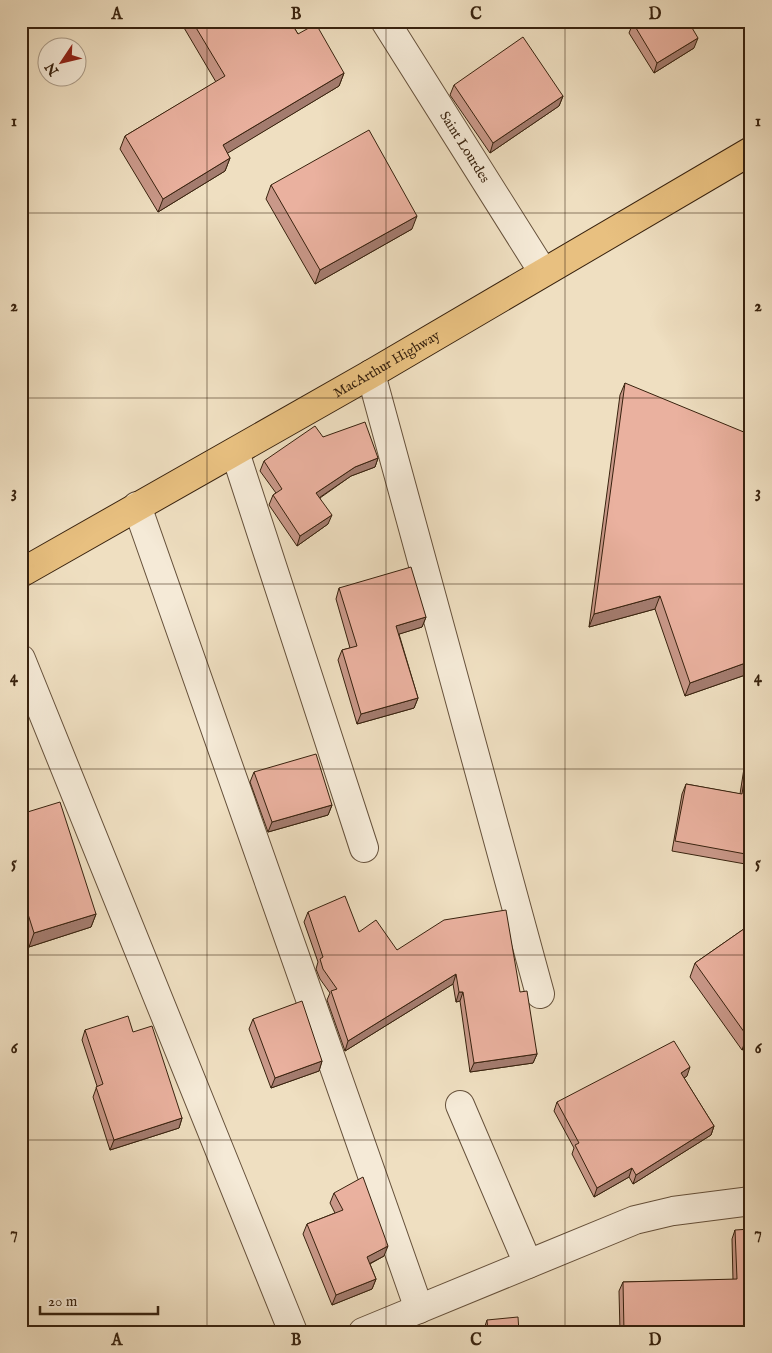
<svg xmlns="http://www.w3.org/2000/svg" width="772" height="1353" viewBox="0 0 772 1353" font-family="'IM FELL English',serif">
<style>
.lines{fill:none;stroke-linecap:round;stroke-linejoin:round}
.minor-casing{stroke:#66513b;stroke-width:30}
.major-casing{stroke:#38220e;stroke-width:30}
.minor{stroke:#f5ead7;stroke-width:28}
.major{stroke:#e8c080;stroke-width:28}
.wall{fill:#c99889;stroke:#38220e}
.shaded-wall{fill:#a47c6f;stroke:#38220e}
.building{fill:#eab19f;stroke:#38220e}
.grid{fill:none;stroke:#38220e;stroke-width:1;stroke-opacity:0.55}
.labels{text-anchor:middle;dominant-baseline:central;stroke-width:4.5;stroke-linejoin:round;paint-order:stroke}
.street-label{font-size:14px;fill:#38220e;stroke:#f5ead7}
.neatline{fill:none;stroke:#38220e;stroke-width:2}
.grid-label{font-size:16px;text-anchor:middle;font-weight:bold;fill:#38220e}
</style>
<rect width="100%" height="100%" fill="#efdfc1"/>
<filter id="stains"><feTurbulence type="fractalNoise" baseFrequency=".004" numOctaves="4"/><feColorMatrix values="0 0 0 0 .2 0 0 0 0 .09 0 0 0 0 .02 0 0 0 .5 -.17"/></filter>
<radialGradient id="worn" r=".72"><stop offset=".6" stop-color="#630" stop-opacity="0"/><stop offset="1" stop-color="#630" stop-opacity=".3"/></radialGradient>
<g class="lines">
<defs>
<g id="minor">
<path id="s1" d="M385 21 543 272"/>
<path d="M371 374 540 994"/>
<path d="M235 452 364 848"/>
<path d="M137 506 419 1309"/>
<path d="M21 659 293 1332"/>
<path d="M460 1105 528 1264"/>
<path d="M363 1332 635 1220 673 1211 751 1201"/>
</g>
<g id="major">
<path id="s2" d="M21 573 371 374 751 151"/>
</g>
</defs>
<use href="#minor" class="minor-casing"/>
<use href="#major" class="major-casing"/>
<use href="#minor" class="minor"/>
<use href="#major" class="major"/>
</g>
<g class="wall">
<path d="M180 21H290L298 34 344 73 339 86 227 153 230 158 225 171 158 212 120 149 125 136 216 82Z"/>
<path d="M633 23 694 48 654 73 629 33Z"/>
<path d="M454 85 563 96 559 106 490 153 450 95Z"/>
<path d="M271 185 412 229 315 284 266 199Z"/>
<path d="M625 383 751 673 685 696 655 609 589 627 620 395Z"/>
<path d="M323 437 378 458 375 467 351 476 320 498 328 524 297 546 269 505 273 495 276 493 260 471 264 461Z"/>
<path d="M339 588 426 617 422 627 399 634 418 698 414 708 357 724 338 660 342 650 350 648 336 599Z"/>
<path d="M751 727V865L672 851 682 794 686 784 740 794 750 730Z"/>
<path d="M254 772 332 805 328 815 268 832 250 782Z"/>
<path d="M21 814 96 914 91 927 29 947 21 922Z"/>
<path d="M308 912 359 932 397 950 520 992 537 1054 533 1063 470 1072 460 1001 456 1002 453 984 345 1051 327 1000 330 993 320 979 316 969 318 962 304 922Z"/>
<path d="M751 924V1044L742 1050 690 977 695 963Z"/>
<path d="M253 1019 322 1061 319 1071 271 1088 249 1029Z"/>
<path d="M85 1030 133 1032 182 1118 179 1128 110 1150 93 1097 97 1086 82 1040Z"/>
<path d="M687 1076 684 1078 714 1126 711 1135 633 1184 629 1177 594 1197 572 1154 574 1148 554 1111 557 1102Z"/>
<path d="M334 1193 384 1256 370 1264 376 1279 372 1289 332 1305 303 1234 307 1224 335 1213 330 1203Z"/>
<path d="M735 1230 751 1332H620L619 1291 623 1282 733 1280 732 1239Z"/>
<path d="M487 1320 519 1332H483Z"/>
</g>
<g class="shaded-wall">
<path d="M698 38 694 48 654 73 657 63Z"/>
<path d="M344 73 339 86 218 159 223 145Z"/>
<path d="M563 96 559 106 490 153 493 143Z"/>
<path d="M230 158 225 171 158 212 163 199Z"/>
<path d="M417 216 412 229 315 284 320 270Z"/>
<path d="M378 458 375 467 351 476 313 502 316 493 355 467Z"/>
<path d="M332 515 328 524 297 546 300 536Z"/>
<path d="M660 596 655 609 589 627 594 614Z"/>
<path d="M426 617 422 627 393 636 396 626Z"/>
<path d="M751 661V673L685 696 690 683Z"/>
<path d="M418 698 414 708 357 724 361 714Z"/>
<path d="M332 805 328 815 268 832 272 822Z"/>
<path d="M96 914 91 927 29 947 34 933Z"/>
<path d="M456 974 453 984 345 1051 348 1041Z"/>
<path d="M459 992H463L460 1001 456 1002Z"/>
<path d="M751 1034V1044L742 1050 747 1036Z"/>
<path d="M537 1054 533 1063 470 1072 474 1063Z"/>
<path d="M322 1061 319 1071 271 1088 275 1078Z"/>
<path d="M690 1067 687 1076 678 1082 681 1073Z"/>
<path d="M182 1118 179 1128 110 1150 114 1140Z"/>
<path d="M714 1126 711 1135 633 1184 636 1175Z"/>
<path d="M632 1168 629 1177 594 1197 597 1188Z"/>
<path d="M388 1246 384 1256 363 1267 367 1257Z"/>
<path d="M376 1279 372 1289 332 1305 336 1295Z"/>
</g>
<g class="building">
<path d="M192 21H290L298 34 316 24 344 73 223 145 230 158 163 199 125 136 225 76Z"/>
<path d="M636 21H688L698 38 657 63 633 23Z"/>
<path d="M523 37 563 96 493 143 454 85Z"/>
<path d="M369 130 417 216 320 270 271 185Z"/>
<path d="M625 383 751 435V661L690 683 660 596 594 614Z"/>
<path d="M365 422 378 458 355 467 316 493 332 515 300 536 273 495 282 489 264 461 315 426 323 437Z"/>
<path d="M411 567 426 617 396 626 418 698 361 714 342 650 357 646 339 588Z"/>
<path d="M751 736V855L675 841 686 784 742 794Z"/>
<path d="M316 754 332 805 272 822 254 772Z"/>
<path d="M60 802 96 914 34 933 21 892V814Z"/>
<path d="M345 896 359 932 376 920 397 950 444 920 506 910 520 992 527 991 537 1054 474 1063 463 992H459L456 974 348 1041 331 991 337 989 323 969 320 959 323 957 308 912Z"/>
<path d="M751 924V1034L747 1036 695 963Z"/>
<path d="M302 1001 322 1061 275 1078 253 1019Z"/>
<path d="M128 1016 133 1032 152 1026 182 1118 114 1140 96 1087 103 1084 85 1030Z"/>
<path d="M674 1041 690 1067 681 1073 714 1126 636 1175 632 1168 597 1188 575 1145 579 1143 557 1102Z"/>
<path d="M363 1177 388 1246 367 1257 376 1279 336 1295 307 1224 343 1210 334 1193Z"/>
<path d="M751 1229V1332H624L623 1282 737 1279 735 1230Z"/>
<path d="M518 1317 519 1332H488L487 1320Z"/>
</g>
<path class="grid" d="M207 21V1332M386 21V1332M565 21V1332M21 213H751M21 398H751M21 584H751M21 769H751M21 955H751M21 1140H751"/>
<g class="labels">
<g class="street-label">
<text stroke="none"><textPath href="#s1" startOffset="149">Saint Lourdes</textPath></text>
<text stroke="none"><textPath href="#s2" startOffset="421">MacArthur Highway</textPath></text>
</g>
</g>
<rect width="772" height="1353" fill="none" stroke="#efdfc1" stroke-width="55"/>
<g transform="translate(62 62) rotate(235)"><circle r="24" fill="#f5ead7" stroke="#a99a87"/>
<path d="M0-4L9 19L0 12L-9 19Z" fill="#8f2418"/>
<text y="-8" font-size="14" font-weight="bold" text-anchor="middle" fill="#38220e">N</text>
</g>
<path d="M40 1306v8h118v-8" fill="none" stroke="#38220e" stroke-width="2.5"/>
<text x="48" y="1306" font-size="15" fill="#38220e" stroke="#f5ead7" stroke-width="4" paint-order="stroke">20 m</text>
<rect x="28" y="28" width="716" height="1298" class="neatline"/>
<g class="grid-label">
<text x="117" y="19">A</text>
<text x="296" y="19">B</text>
<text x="476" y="19">C</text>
<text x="655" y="19">D</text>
<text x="14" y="126">1</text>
<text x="758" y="126">1</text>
<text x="14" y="311">2</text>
<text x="758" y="311">2</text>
<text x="14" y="497">3</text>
<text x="758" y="497">3</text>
<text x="14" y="682">4</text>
<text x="758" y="682">4</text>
<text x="14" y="868">5</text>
<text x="758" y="868">5</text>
<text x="14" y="1053">6</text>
<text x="758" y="1053">6</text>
<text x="14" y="1238">7</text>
<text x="758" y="1238">7</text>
<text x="117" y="1345">A</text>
<text x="296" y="1345">B</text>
<text x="476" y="1345">C</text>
<text x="655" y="1345">D</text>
</g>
<rect width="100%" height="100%" filter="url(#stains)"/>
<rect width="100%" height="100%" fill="url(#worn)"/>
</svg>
